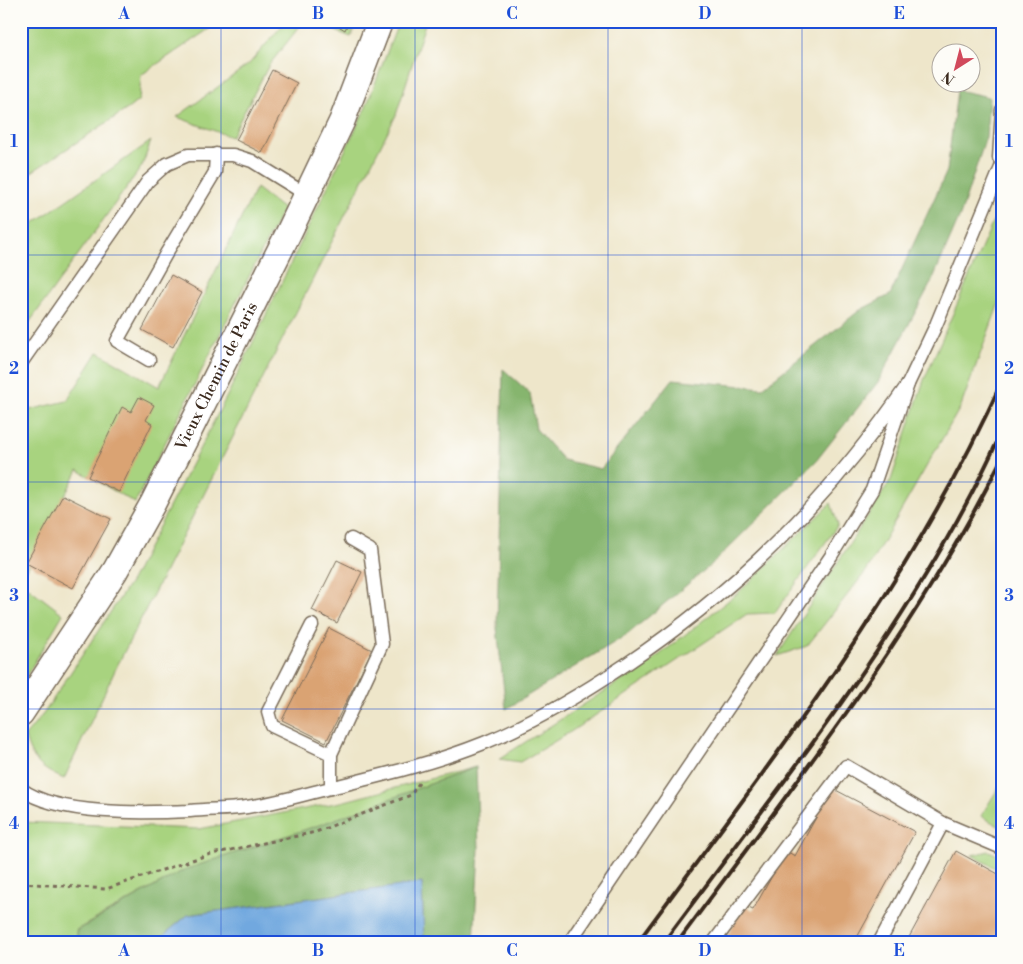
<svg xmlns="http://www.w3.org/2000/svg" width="1023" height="964" viewBox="0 0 1023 964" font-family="'Libre Bodoni',serif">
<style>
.green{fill:#a8d37f;stroke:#727e4e}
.forest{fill:#86b56e;stroke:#607046}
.water{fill:#71a8df;stroke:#56697e}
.building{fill:#daa373}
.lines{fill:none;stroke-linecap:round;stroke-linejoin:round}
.service-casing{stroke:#7a6c5a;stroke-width:15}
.minor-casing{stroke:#7a6c5a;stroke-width:28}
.path{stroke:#7a6c5a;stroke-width:3;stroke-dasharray:4 4;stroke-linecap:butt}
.service{stroke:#fff;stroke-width:12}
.minor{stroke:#fff;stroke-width:25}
.rail{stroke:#3b2a1e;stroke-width:4}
.grid{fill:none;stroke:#1d4ed8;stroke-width:1;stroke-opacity:0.55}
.labels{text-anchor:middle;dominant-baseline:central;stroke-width:5;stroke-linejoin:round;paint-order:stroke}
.street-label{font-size:16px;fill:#3b2a1e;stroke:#fdfcf7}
.neatline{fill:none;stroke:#1d4ed8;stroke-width:2}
.grid-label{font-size:16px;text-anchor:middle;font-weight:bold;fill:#1d4ed8}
</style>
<rect width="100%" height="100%" fill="#fdfcf7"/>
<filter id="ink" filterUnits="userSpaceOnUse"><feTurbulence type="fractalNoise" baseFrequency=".02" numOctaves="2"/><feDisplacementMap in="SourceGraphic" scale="10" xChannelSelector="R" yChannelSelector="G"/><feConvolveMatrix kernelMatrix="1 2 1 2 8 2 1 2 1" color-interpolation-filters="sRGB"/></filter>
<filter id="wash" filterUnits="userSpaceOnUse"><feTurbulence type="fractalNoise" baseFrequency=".0096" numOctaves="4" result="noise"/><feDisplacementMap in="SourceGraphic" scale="20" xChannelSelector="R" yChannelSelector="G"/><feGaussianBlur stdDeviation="1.12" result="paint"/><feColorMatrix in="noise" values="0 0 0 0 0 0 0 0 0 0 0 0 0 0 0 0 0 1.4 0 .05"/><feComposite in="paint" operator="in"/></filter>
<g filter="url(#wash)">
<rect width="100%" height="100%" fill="#eee6ca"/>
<g class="green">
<path d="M21 21H221L141 75 139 100 129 108 21 179Z"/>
<path d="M286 21H304L269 65 231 137 177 117 249 64Z"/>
<path d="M309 21H357L351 37Z"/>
<path d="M399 21H426L396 115 117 666 64 779C41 769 31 761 25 736L44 713 131 581 228 394 366 107Z"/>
<path d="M151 141 142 166 21 334V232Z"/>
<path d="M256 188 283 209 135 503 78 470 21 581V412L67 401 98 352 159 387Z"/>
<path d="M1002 201V295L961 406 867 570 807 646 777 656 891 480 924 380Z"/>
<path d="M831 503 838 525 775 613 747 614 572 731 520 762 499 759 653 660 739 592Z"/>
<path d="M21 582 63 614 21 685Z"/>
<path d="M476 767 322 824 184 870 76 930 79 943H21V822L199 829 341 802Z"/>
<path d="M1002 782V828L981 816Z"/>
<path d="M989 851 1002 857V872L972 855Z"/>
</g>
<g class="forest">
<path d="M957 90 989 97 986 137 960 216 932 281 878 382 816 461 713 563 628 634 506 709 497 628 503 369 530 393 536 429 563 460 601 469 673 379 762 388 860 310 890 295 947 171Z"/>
<path d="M476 767 479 849 474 943H424L422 883 188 915 154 943H79L76 931 184 870 322 824Z"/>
</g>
<path class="water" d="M422 883 424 943H154L188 915Z"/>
<g id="blocks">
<g class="building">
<path d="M330 21H349L345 30Z"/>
<path d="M272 70 297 83 262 153 236 140Z"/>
<path d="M171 275 202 292 173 347 142 330Z"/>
<path d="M139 397 154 405 146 420 152 424 119 492 88 477 122 407 131 412Z"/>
<path d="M63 495 111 519 73 588 26 563Z"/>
<path d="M337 560 362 572 337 623 312 610Z"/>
<path d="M329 628 372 650 326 742 282 720Z"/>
<path d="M832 788 915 832 854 943H723L744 906 753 910 786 851 795 856Z"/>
<path d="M956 851 1002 876V943H906Z"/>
</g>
</g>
</g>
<g filter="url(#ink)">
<use href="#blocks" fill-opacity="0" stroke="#7a6c5a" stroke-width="1"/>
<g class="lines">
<defs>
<g id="service">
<path d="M999 158 1002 110"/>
<path d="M149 360 117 341 167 252 215 172 216 154"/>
<path d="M21 363 148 181 167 164 188 155H233L252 161 307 195"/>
<path d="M312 625 268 712 272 726 331 754"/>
<path d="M331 788V754L382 644 370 550 351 539"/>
<path d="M21 789C58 816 145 813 190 811 209 809 228 810 247 807 277 803 309 793 338 786 387 774 437 762 484 743 534 723 580 695 625 665 741 587 829 499 908 384"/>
<path d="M569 943 831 556 872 490 908 384 936 325 1002 165"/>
<path d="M713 943 846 766 943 823 1002 848"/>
<path d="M879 943 943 823"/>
</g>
<g id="minor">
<path id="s1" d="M21 713 115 571 153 503 288 234 342 121 380 21"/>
</g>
</defs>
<use href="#service" class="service-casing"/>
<use href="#minor" class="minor-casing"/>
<path class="path" d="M21 883 106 889 207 855 316 832 411 795 419 783"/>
<use href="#service" class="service"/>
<use href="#minor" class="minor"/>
<g class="rail">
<path d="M637 943C770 762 910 587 1002 381"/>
<path d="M663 943C783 781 919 616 1002 431"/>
<path d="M677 943C793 786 915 633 1002 458"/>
</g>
</g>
</g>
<path class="grid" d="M221 21V943M415 21V943M608 21V943M802 21V943M21 255H1002M21 482H1002M21 709H1002"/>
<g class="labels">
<g class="street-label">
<text stroke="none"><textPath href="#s1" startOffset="390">Vieux Chemin de Paris</textPath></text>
</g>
</g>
<rect width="1023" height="964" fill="none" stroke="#fdfcf7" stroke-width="55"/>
<g transform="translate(956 68) rotate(216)"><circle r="24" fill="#fdfcf7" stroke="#afa8a0"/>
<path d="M0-4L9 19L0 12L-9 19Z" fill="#d1495b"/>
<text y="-8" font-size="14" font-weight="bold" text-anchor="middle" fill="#3b2a1e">N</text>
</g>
<rect x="28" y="28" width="968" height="908" class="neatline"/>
<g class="grid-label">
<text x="124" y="19">A</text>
<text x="318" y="19">B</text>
<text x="512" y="19">C</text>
<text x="705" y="19">D</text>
<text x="899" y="19">E</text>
<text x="14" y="147">1</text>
<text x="1009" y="147">1</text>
<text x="14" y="374">2</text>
<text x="1009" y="374">2</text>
<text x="14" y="601">3</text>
<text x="1009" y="601">3</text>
<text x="14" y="829">4</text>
<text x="1009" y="829">4</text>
<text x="124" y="956">A</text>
<text x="318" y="956">B</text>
<text x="512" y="956">C</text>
<text x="705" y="956">D</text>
<text x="899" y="956">E</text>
</g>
</svg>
